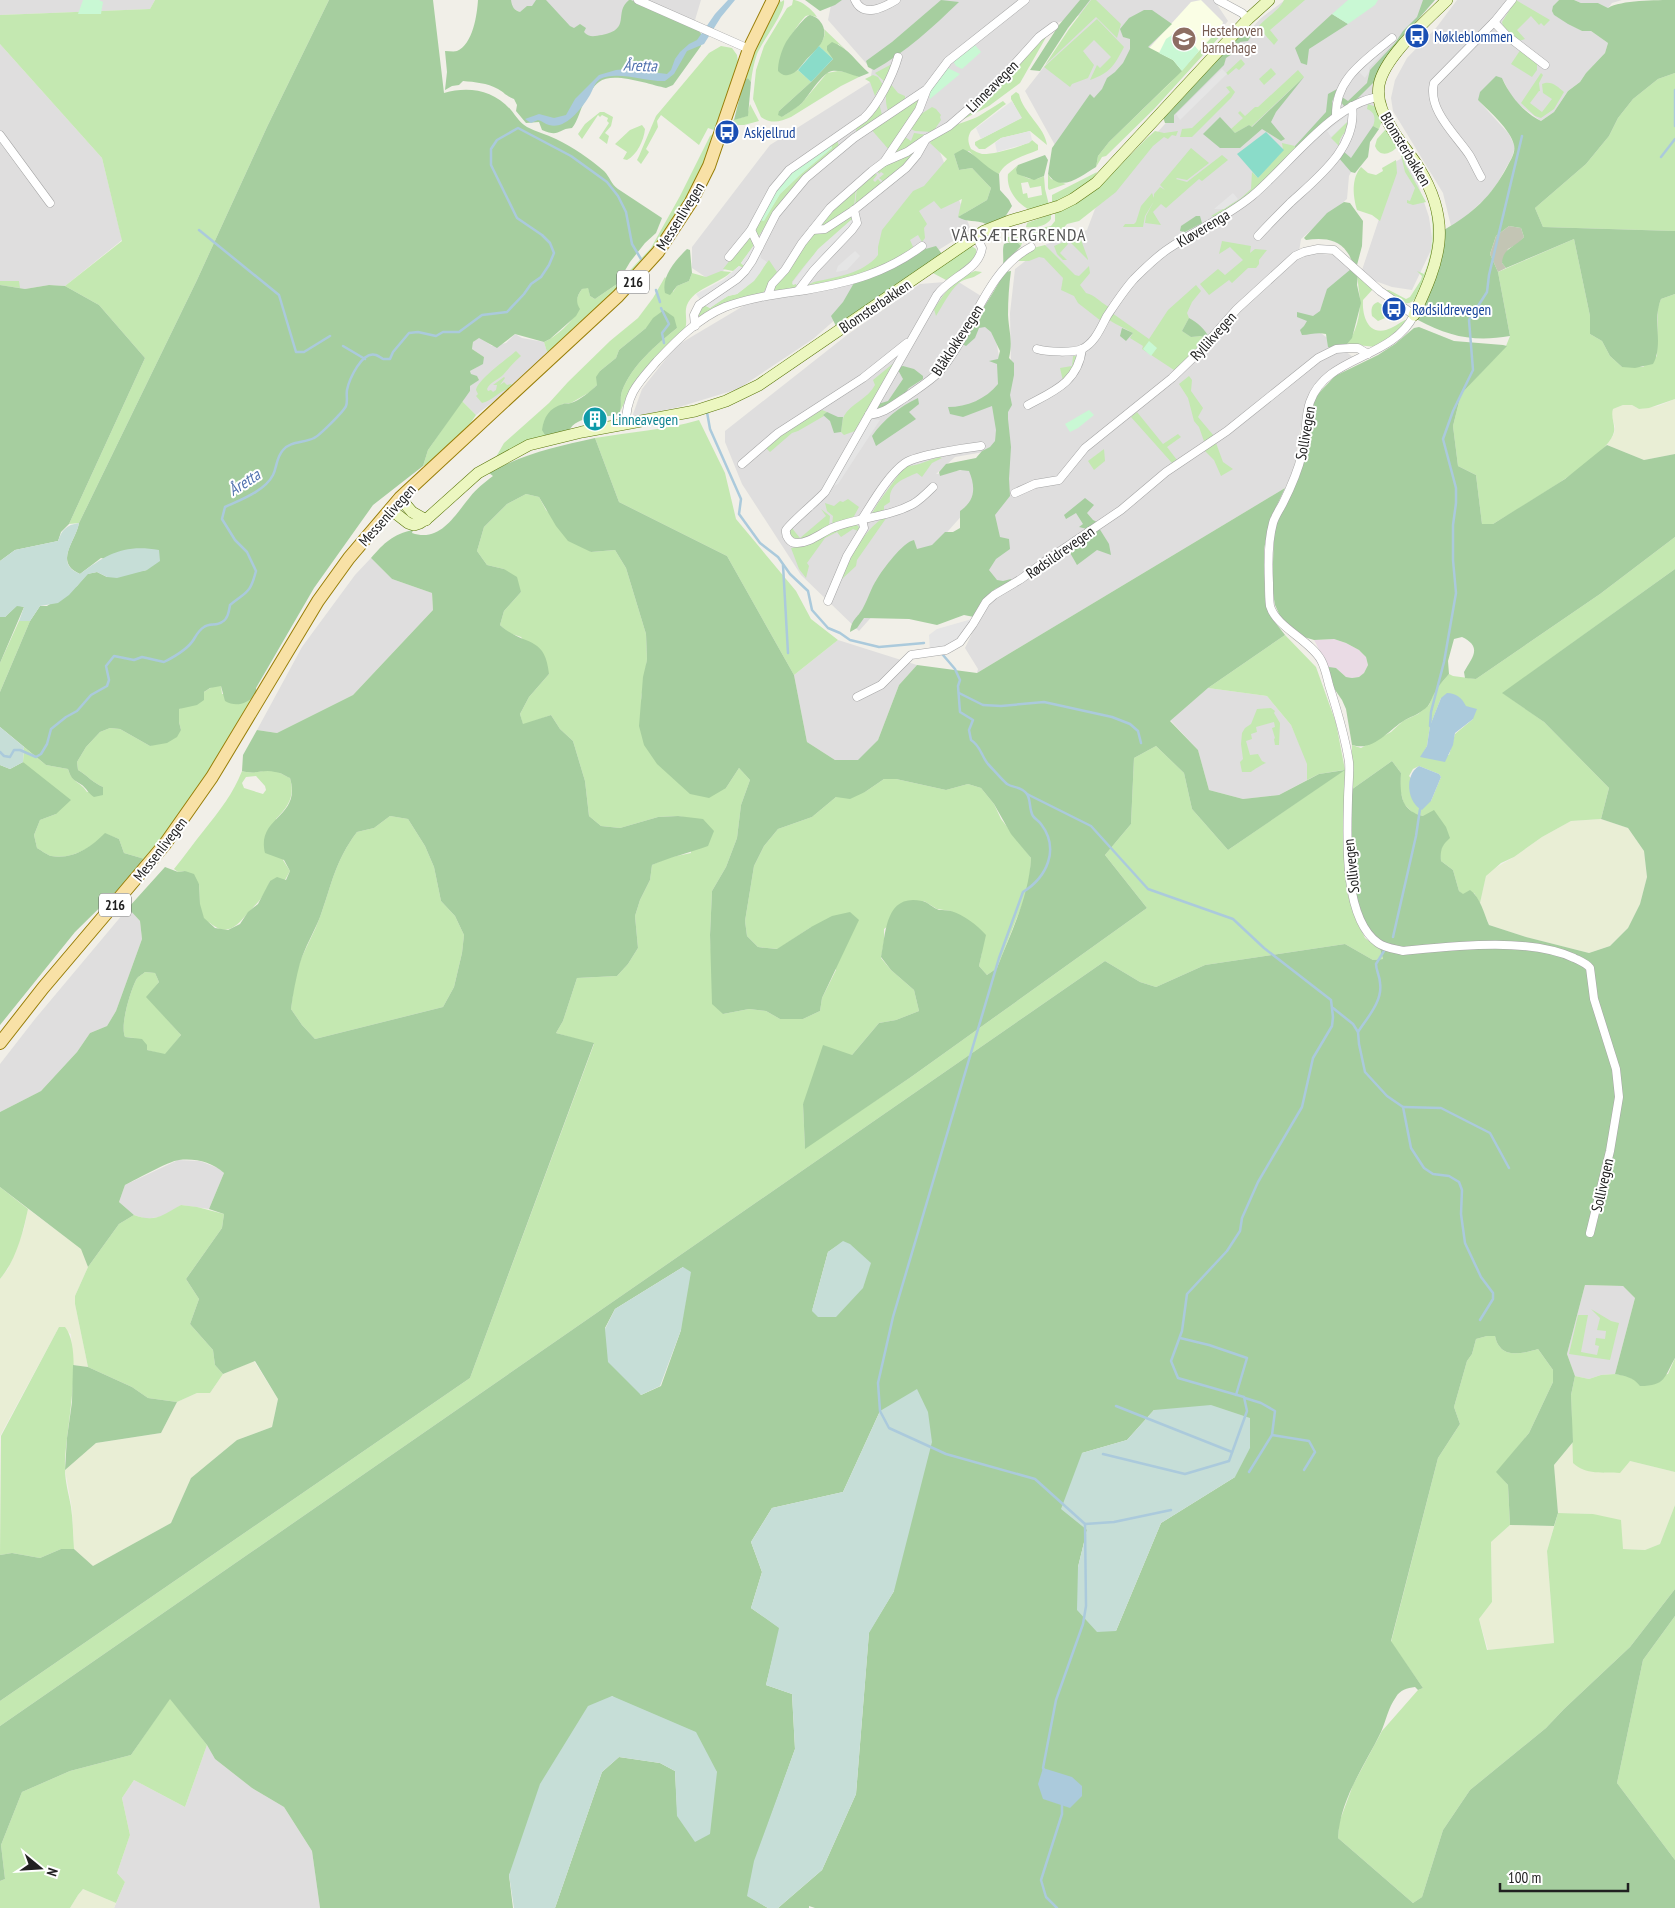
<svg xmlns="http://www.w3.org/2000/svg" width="1675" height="1908" viewBox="0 0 1675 1908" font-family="'PT Sans Narrow',sans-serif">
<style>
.residential{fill:#dfdede}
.industrial{fill:#eadbe5}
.education{fill:#fafee5}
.construction{fill:#c3c5b4}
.farmland{fill:#e9eed5}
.grass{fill:#c4e8b1;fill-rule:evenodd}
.forest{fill:#a6ce9f;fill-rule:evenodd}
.wetland{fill:#c6ded7}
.park{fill:#c9f8d4}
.pitch{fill:#8adcc9}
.parking{fill:#e5e5e5}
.water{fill:#abcadc}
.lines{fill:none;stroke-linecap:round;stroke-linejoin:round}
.stream{stroke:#abcadc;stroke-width:2.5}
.street-casing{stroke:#a5a5a5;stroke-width:9}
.secondary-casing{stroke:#5a760a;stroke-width:12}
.primary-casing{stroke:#987e07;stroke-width:14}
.street{stroke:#fff;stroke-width:8}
.secondary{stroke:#ecf7c0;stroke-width:11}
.primary{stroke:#f8e1a6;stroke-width:12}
.labels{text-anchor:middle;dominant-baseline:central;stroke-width:4;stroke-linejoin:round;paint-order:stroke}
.shield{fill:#fff;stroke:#646464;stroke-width:1}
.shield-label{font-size:14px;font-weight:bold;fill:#212121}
.education-label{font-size:15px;fill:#785e54;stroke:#fff;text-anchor:start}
.transit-label{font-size:15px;fill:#164399;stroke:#fff;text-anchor:start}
.street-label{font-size:15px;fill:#212121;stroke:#fff}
.culture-label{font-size:15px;fill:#0d838f;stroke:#fff;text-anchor:start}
.water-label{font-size:16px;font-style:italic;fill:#5071ae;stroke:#fff}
.quarter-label{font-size:18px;letter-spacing:1px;fill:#545454;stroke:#fff}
</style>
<rect width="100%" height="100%" fill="#f1efe8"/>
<g class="residential">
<path d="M0 0H155L150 9 0 15Z"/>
<path d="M500 0H701L692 30 633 9 607 41 534 21Z"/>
<path d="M832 0H1214L1228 21 1175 82 1056 147 1025 91 1086 13 1045 27 935 140 971 230 860 298 813 339 738 389 679 407 632 417 642 389 676 346 745 305 746 246 713 282 692 268V247L770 145 870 82 872 70 828 20Z"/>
<path d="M1285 0H1426L1419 16 1373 74 1378 120 1349 176 1347 199 1301 239 1299 252 1334 255 1362 270 1379 219 1395 162 1404 157 1416 178 1429 217 1432 238 1431 250 1412 290 1392 287 1350 272 1310 325 1353 357 1323 377 1304 406 1294 469 1285 488 977 673 978 669 965 648 981 615 990 484 859 631 801 575 742 484 725 442V431L847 335 920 284 957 281 989 301 1000 362 995 450 955 457 936 474 1002 464 1011 368 1010 313 1015 269 1047 244 1087 230 1095 209 1154 136 1261 18Z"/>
<path d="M1457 0H1559L1553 6 1554 15 1582 31H1591L1608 43 1605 53 1586 73 1580 82 1568 91 1554 112 1541 121 1514 101 1502 78 1478 100 1509 134 1515 147 1512 157 1497 184 1487 197 1462 220 1451 226 1443 193 1393 111 1391 98 1395 80 1407 58 1436 28Z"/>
<path d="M1574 0H1622L1612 3 1608 8 1598 3H1581Z"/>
<path d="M0 44 102 158 122 240 65 286 49 285 25 289 0 285Z"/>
<path d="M515 334 522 338 544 342 547 352 520 381 476 415 462 401 470 391V386L474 383 470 371 477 367 484 357 472 349 473 342 479 337 492 346 506 343Z"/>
<path d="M371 558 392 579 432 593 433 610 353 695 277 733 257 730 302 647 355 575Z"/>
<path d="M838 640 917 665 899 685 878 740 859 760H835L807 742 794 675Z"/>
<path d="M1208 688 1267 696 1291 725 1308 764 1307 780 1279 795 1243 799 1209 790 1198 750 1170 720Z"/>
<path d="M128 908 140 921 142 939 116 1011 107 1026 90 1033 77 1052 41 1091 0 1112V1064L35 1019Z"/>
<path d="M178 1160 200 1161 218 1168 224 1173 209 1209 181 1205 165 1216 146 1219 134 1215 119 1202 125 1185Z"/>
<path d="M1585 1285 1623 1286 1635 1298 1615 1374 1601 1375 1589 1379 1575 1376 1567 1354Z"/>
<path d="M207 1745 215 1759 252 1788 284 1807 312 1851 320 1908H114L125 1882 117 1873 130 1835 122 1798 134 1780 185 1807Z"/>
</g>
<path class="industrial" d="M1334 639 1346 643 1359 650 1366 657 1368 665 1364 673 1359 677 1352 678 1346 677 1336 668 1326 669 1321 653 1314 640Z"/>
<path class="education" d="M1201 0 1223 22 1222 26 1161 93 1131 68 1191 2Z"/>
<path class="construction" d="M1509 226 1521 228 1524 237 1519 243 1508 249 1502 263 1506 268 1498 272 1490 254 1496 236Z"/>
<g class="farmland">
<path d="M1675 399V454L1644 460 1607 445 1614 434 1615 427 1611 413 1613 409 1623 405H1632L1639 409 1658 406Z"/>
<path d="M1601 819 1628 828 1644 851 1647 877 1640 904 1628 928 1610 946 1589 953 1526 937 1489 925 1480 903 1486 876 1490 871 1514 857 1542 837 1571 821Z"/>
<path d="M28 1209 82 1249 88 1267 75 1296V1304L88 1367 73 1365 71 1334 59 1327 0 1436V1279L8 1269 24 1229Z"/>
<path d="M254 1361 278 1399 272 1427 237 1440 191 1478 171 1523 93 1566 74 1549 72 1509 65 1470 96 1443 161 1433 177 1402 197 1393H210L223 1374Z"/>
<path d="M1573 1442 1630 1461 1675 1472V1505L1660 1544 1645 1550 1623 1549 1593 1514 1558 1513 1554 1465Z"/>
<path d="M1510 1525 1554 1526 1547 1551 1554 1643 1488 1650 1479 1619 1492 1602 1491 1542Z"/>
<path d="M83 1889 116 1903 114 1908H70L78 1895Z"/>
</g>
<g class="grass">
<path d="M155 0H329L267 127 197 280 79 523 69 524 145 358 99 305 65 286 122 241 102 158 0 44V15L150 9Z"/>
<path d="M779 0 781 2 784 0C786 11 763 40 757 54 754 63 752 72 751 82L748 78 744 80 749 63Z"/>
<path d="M793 0C801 0 813 10 817 17 813 16 810 14 806 16 801 19 784 46 782 52L795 72 798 70 811 82 779 111 782 117 801 104 827 73 838 71 851 73 859 77 841 86 791 117C780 122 771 124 761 117L753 99 756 70 764 46 787 8 792 5Z"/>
<path d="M1091 0H1096L1121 24 1117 38 1096 17 1045 65 1069 29Z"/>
<path d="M1284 0H1305L1270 30 1278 40 1274 45 1258 27C1266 17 1279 11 1284 0Z"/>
<path d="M1516 0 1550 20 1544 26 1541 23 1539 25 1531 16 1517 30 1525 39 1519 41 1503 26 1502 22Z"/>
<path d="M1097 19 1124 47C1114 66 1110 73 1090 80L1097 65 1100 68 1111 57 1094 40 1083 51 1094 65 1088 78 1072 84 1070 87 1044 67Z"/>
<path d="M1222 26 1223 33 1154 109 1106 156 1102 157 1096 167 1098 156 1109 142 1170 83Z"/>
<path d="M824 29 846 50 838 44 833 59 819 46C823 40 826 35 824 29Z"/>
<path d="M1049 32 1020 83 989 106 962 120Z"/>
<path d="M721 46 732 48 737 55 738 62C719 138 691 210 638 269 632 276 626 281 619 287 598 305 578 326 558 345L547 352 544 342C556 337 573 321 579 309 575 301 577 296 582 289L588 287 590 296 595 299 617 284 651 248 680 196 710 136 717 131 708 128 699 145 661 115 657 121 658 127 646 149 649 152 641 164 637 160 639 156 656 116 709 53Z"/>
<path d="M1521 49 1537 64V70L1532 77 1511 64Z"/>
<path d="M1241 59 1245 64 1239 70 1236 68 1228 75 1226 73Z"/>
<path d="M892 64 885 82 875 73Z"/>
<path d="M1271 68 1276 74 1264 85 1259 79Z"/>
<path d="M1298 70 1304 77 1251 127 1249 125 1235 133 1231 129 1243 118 1238 113 1240 111 1245 116 1255 107H1258Z"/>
<path d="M1541 73 1543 75 1539 83 1540 91H1539L1530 103 1542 112 1552 99 1543 93 1542 84C1551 80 1557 86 1564 92L1554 109 1541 118 1535 116 1521 103Z"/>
<path d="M1675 73V231L1543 227 1535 208 1586 164 1609 136 1618 118 1633 99 1658 79Z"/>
<path d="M873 75 878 77 883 85 881 91 878 90 875 96 870 82 865 79Z"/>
<path d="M889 82 898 93 905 96V99L888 111C885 102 885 91 889 82Z"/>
<path d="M1230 86 1235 92 1231 98 1192 137H1180L1182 129 1192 128 1230 92 1226 87Z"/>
<path d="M1016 92 1019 94C1023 113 1045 127 1047 145L1030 131 1001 138 985 149H979L975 145V142L1021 118 1011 99V96Z"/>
<path d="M923 97 890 151 870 128 916 99Z"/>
<path d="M1003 101 1006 104 1003 106 971 131C967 138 968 142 971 149 975 151 978 153 982 154 991 155 1026 146 1032 140L1038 145V150C1024 156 1006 160 999 174L988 169 969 151 954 154 959 170 972 168 991 188 987 200 958 217 962 199 941 209 934 201 919 211 927 224 924 228 925 238 922 242 918 235 910 240 914 249 910 253 860 276 806 286 814 282C836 277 863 274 878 255V247L882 230 913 191 924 186 947 159 930 143C939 127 964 124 979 116 987 111 995 106 1003 101Z"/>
<path d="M879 103 882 115 857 131H856L857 126Z"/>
<path d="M750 104 759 121 744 125H736L733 120 747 116Z"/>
<path d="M1368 104 1376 107 1382 121 1379 129 1373 126C1376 119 1375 112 1367 109Z"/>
<path d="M932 107 936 109 941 115 940 117 941 120 933 132 915 131 911 129 921 114Z"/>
<path d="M600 112H604L613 117 611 126 605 133 609 136 607 144 599 138 609 123 607 121 608 118 602 115 600 117 598 115 582 139 578 134 585 124Z"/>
<path d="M1348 121 1350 122C1348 133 1339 134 1339 146L1331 138Z"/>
<path d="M642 125 645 129C644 140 637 155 627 160L623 159 627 152 615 144 630 130Z"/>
<path d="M1386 129 1397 147C1390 155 1379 157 1375 146L1377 139Z"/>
<path d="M1155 131 1164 133 1178 131 1176 136 1172 135 1168 139 1164 137 1153 146 1116 192 1079 221 1067 224 1058 234 1047 239 1037 237 1032 230 1051 226 1055 221V213L1051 214V219C1045 227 1035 228 1026 227L1027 223 1065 209 1082 200 1100 186 1146 139Z"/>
<path d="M914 133 928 135 893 156 905 137 911 141Z"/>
<path d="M837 140 839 146 777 209 758 237 754 229 759 220H764L780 194 801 174 832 148 831 144Z"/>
<path d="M1282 143 1295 146V152L1244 199 1215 217 1211 216 1240 199 1251 189 1252 172 1258 178 1283 150Z"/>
<path d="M917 147 914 156 884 182 879 178 884 174 881 172 879 174 877 170Z"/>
<path d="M1191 148 1209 163 1187 180 1177 178 1176 179 1187 182 1222 155 1228 160 1202 181 1199 179 1166 208 1161 204 1153 212 1161 225 1145 223 1146 216 1154 201 1145 216 1143 227H1123L1125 224H1134L1136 222 1141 206 1152 193 1154 198V194L1160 187 1165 190 1160 185Z"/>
<path d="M1401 155 1406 156C1435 195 1444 231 1425 277 1422 285 1419 296 1413 301 1405 308 1388 298 1385 290H1389L1406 299 1410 297 1421 280 1422 276 1417 271 1424 274C1440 237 1434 190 1406 160L1404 161 1405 164 1426 202 1413 205 1407 203V200L1410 201 1415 188 1405 172Z"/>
<path d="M1396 160 1397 173 1380 221 1372 215 1357 210C1353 196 1351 179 1361 167L1368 173 1376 175 1383 171 1382 168Z"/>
<path d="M1018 165 1016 169C1023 179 1034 182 1044 176L1045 189 1049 205 1028 209C1016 202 1006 189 1008 174ZM1028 182 1030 188 1041 186 1042 195 1028 198 1027 193 1023 194 1021 183Z"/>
<path d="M875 172 877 175 873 180 875 182 878 179 882 184 855 207 857 186Z"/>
<path d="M1097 172C1089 188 1067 196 1052 203V195Z"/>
<path d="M1048 174 1051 179 1066 184 1049 190 1048 188Z"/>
<path d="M856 188 854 207 822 228 820 225 827 219V216Z"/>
<path d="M853 216 855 219C846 224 842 230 834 236 816 251 806 263 792 282L796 283 797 287 773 293 775 284 813 233H823Z"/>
<path d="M1079 234 1088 259V260L1070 242V237Z"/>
<path d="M1017 235 1023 240 1021 246 1018 243 1011 244 1004 238Z"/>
<path d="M750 238 752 239 754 245 741 263 745 267 743 268 739 266 733 271 723 269 747 239Z"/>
<path d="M1574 239 1590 316V334L1602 341 1610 356 1622 367H1643L1657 356 1658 307 1661 299 1675 294V399L1649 408 1639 409 1632 405H1623L1613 409C1610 418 1617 426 1613 435 1603 460 1519 508 1493 524H1482L1476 475 1458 466 1453 426 1461 394 1506 346 1510 336 1498 272Z"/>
<path d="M1066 241 1068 244 1060 253 1067 260H1063L1057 254 1054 246Z"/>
<path d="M1222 241 1251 246 1250 253 1255 249 1267 250 1259 260V264L1256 268H1248L1232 283 1229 280 1209 295 1200 284 1218 269 1225 275 1243 260 1230 247 1219 254Z"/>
<path d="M970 245 976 249C978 264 957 273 946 280L931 272Z"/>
<path d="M1045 245 1075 275 1079 276 1089 266 1090 273 1080 285 1086 293C1095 295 1099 301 1107 306H1110L1101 321 1078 303 1074 296 1061 290 1063 278 1044 258 1039 257 1029 261H1016L1033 248Z"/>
<path d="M769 260 777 272 763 293 703 316H699V312L704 305 710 308 717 302 728 296 737 294 746 287Z"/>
<path d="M721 271 731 272C719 284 694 288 687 305 684 313 688 321 685 329L626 399 619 414C623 407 619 399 622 391 632 365 656 345 677 328H646L619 350 616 358 600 371 597 385 590 392 571 403 562 404 546 436C528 440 512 447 496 457L504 443 549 403 568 382 610 341 638 318 653 298 665 277 673 292 677 286 689 281 692 273 706 277Z"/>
<path d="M975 271 982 272C973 278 973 277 964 280 953 284 942 307 936 316L934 309C947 290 953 280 975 271Z"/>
<path d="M1358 274 1373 289 1363 300C1362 314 1367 335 1386 330 1393 328 1399 323 1405 320H1407L1397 334 1376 347 1347 344C1356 333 1360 316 1360 302 1360 292 1357 284 1358 274Z"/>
<path d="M0 281H19L20 288 0 285Z"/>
<path d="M1196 285 1201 291 1192 302 1187 313 1189 318 1182 331 1191 337 1200 336 1209 338 1179 368 1174 370 1142 349 1143 346 1130 338 1133 333C1124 328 1117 325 1109 320L1112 313 1149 339 1168 310Z"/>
<path d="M1378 302 1389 310 1387 313 1390 316 1378 321 1372 316C1371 310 1371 304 1378 302Z"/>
<path d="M516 351 521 356C514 362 509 368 503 375 498 380 490 382 487 389L488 391 491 390 493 392 496 390 497 385H493L504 377 505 378 500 385 504 382 507 385 511 384 513 386 512 389C499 389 494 401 482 403L476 396 478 394 476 390C478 379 507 359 516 351Z"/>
<path d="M1073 356H1076L1079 363 1063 381 1060 368 1072 366Z"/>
<path d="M895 362 855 431 844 435 841 432C842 428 842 420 844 416 851 403 868 399 875 385L873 380Z"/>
<path d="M1189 376 1192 380 1191 391 1203 408 1198 417 1214 436 1205 444 1199 427 1194 421 1188 398 1179 384Z"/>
<path d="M462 401 476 415 465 431 427 465 423 466 428 450Z"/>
<path d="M822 410 827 412 823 415 824 416 798 431 792 433 770 452 765 447 815 412Z"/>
<path d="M1137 412 1163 444 1178 434 1181 437 1167 447 1177 460 1172 463 1131 417Z"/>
<path d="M699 420 725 473 736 519 796 591 811 619 838 640 794 675 727 556 619 502 595 438C631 432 664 430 699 420Z"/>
<path d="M1216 443 1223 462 1233 469 1221 476 1214 460 1204 450Z"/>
<path d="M1104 449 1105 461 1094 470 1088 461Z"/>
<path d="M940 457 942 458 932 463 922 477 917 473C903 479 888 484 890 502L884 506V510L871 515 878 503 905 466C916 467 928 460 940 457Z"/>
<path d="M526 494 539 497 546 510 591 552 615 550 626 568 646 634 647 660 641 699 726 788 739 768 750 780 741 805 737 838 726 867 712 891 710 935 712 966 723 1014 749 1009 766 1011 780 1019H803L820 1011 822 998 836 970 811 927 778 949 758 947 747 936 745 921 754 866 764 846 778 829 812 817 836 797 865 792 884 779H896L946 790 968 784 981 788 994 804 1001 819 1031 858 1030 877 1024 900 997 968 987 975 979 966 982 952 951 911 937 909 924 901 884 929V941L881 958 891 970 914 990 919 1011 896 1020 879 1023 852 1055 803 1104 805 1148 911 1077 1147 908 1105 855 1131 824 1134 758 1156 746 1184 773 1192 809 1228 850 1344 770 1319 774 1307 780V764L1291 725 1267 696 1208 688 1285 635 1316 667 1336 723 1345 770 1344 850 1347 892 1355 917 1365 938 1380 949 1383 959 1373 960 1345 944 1205 965 1156 987 1140 982 1105 961 0 1726V1701L470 1378 594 1044 556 1033 563 1021 577 978 617 976 628 964 638 948 635 916 640 900 650 880 652 865 667 858 691 853 688 818 678 816 658 817 620 828 601 826 589 816 585 781 573 741 560 729 551 715 523 725 520 714 529 697 549 674 521 637 509 633 500 625 504 611 521 592 504 569 487 565 477 551 484 527 507 504Z"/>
<path d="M848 499 859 507 853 518 832 525 833 516 827 511 825 503 834 506 840 501 843 502Z"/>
<path d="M821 509 830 516 829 526C816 533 803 545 789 535L791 527 800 538 826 516Z"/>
<path d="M884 517H887L857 560 856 566 842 579C851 555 862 533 884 517Z"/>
<path d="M856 524 859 527 858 531 853 529 841 537 837 532 825 538 807 563 809 566 806 578 799 569 791 548 809 545 836 530Z"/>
<path d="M1675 537V569L1503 693 1544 722 1609 788 1601 819 1571 821 1542 837 1514 857 1501 863 1486 876 1480 903 1474 893 1463 895 1459 891 1453 870 1441 861 1440 852 1444 843 1423 816 1413 813 1404 804 1400 790 1401 773 1392 761 1351 790 1352 745 1361 748 1391 732 1403 721 1418 714 1429 705 1435 690 1449 674 1453 676 1476 679 1600 594ZM1441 698 1473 719 1455 734 1449 755 1421 757 1427 746 1430 726ZM1419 766 1439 774 1441 777 1431 801 1409 776 1413 769Z"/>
<path d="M19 621H30L0 692V663Z"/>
<path d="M217 685 221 686 222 694H257L220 755 148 860 124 853 119 839 106 834C91 847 73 860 51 856 47 855 41 850 37 848L34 835 40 820 56 814 23 762 24 747 46 765 68 769C72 783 81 782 87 792L103 787C93 783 87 775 78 770L77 762 86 747 100 732 110 728 120 729 150 746 181 730 179 722V709C193 705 202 690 217 685Z"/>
<path d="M1271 708 1275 711 1274 713 1280 723 1279 745H1275L1274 739 1275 738 1272 728 1275 727 1274 722 1256 727 1257 732 1251 734 1252 739 1246 741 1250 755 1258 754 1262 761 1266 763C1263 764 1253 770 1251 772H1242L1240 762 1243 759 1241 744 1242 733 1245 728 1251 724 1257 709Z"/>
<path d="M242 771C254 775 263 769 275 771 280 772 285 776 290 778 295 796 289 806 276 819L283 860 290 871 285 880 270 881C263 898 260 900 248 913 237 925 228 938 210 923 208 922 205 921 204 919 198 910 200 894 199 884L185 871 178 872 174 869C185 856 194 842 205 829 220 810 233 794 242 771ZM256 776 265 786 266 790 263 794 244 788 242 783 246 777Z"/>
<path d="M390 816 408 819 425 846 434 867 441 901 455 916 464 935 462 953 454 987 443 1007 315 1039 302 1025 291 1009C293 992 295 975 301 959 307 945 315 931 320 917 332 884 335 861 357 832L374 828Z"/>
<path d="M145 972 155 973 159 982 147 997 181 1035 165 1055 147 1050 134 1038 125 1037C120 1025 130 992 136 980 138 976 142 975 145 972Z"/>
<path d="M0 1187 28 1209C23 1233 16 1260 0 1279Z"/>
<path d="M181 1205 197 1207 224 1214 222 1228 186 1279 199 1299 190 1324 213 1350 215 1365 223 1374 210 1393H197L177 1402 148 1398 132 1387 88 1367 75 1304V1296L88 1267 119 1224 134 1215C155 1223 163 1215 181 1205Z"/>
<path d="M1591 1309 1611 1321 1619 1323 1610 1360 1569 1354 1578 1315H1588L1581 1352 1597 1355 1599 1346 1595 1345 1596 1338 1605 1339 1606 1331 1597 1330 1600 1318Z"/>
<path d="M59 1327H65C85 1352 64 1435 65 1469 65 1482 69 1495 71 1507 73 1521 73 1535 74 1549H61L40 1558 12 1553 0 1555 1 1436Z"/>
<path d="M1487 1336H1495C1496 1340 1497 1344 1500 1347 1508 1358 1528 1352 1538 1349L1553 1370V1382L1529 1433 1497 1472 1508 1485 1510 1525 1491 1542 1492 1602 1479 1619 1487 1650 1554 1643 1547 1551 1558 1513 1593 1514 1621 1520 1623 1549 1645 1550 1660 1544 1675 1505V1589L1630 1647 1564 1709 1546 1728 1470 1790 1443 1830 1422 1897 1413 1903 1338 1838 1339 1823 1353 1785 1382 1731 1418 1690 1423 1688 1391 1642 1438 1458 1460 1424 1454 1407 1467 1361 1472 1354 1476 1339Z"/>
<path d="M1675 1358V1472L1630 1461 1620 1473C1604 1472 1585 1475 1573 1463L1571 1395 1575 1376 1589 1379 1601 1375 1615 1374 1627 1376 1635 1380 1668 1374Z"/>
<path d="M1675 1616V1860L1617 1783 1643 1660Z"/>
<path d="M170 1698 207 1745 185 1807 134 1780 122 1798 130 1835 117 1873 125 1882 116 1903 83 1889 78 1895 70 1908H0V1881L5 1879 1 1845 22 1792 70 1771 131 1755Z"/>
</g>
<g class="forest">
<path d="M329 0H433L444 93C469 86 493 90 511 110 516 116 520 123 527 127 536 132 546 134 556 139 573 147 590 159 604 171 610 177 611 184 618 189L662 218 656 233 645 243 630 262 617 284 595 299 590 296 588 288 582 289C577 296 575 301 580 309L576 316 550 339 544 342 515 334 497 348 479 338 473 342 472 349 484 357 483 364 470 371 471 374 477 376 479 380 470 386V391L428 450 423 466 373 505 314 588 256 688 257 694C247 703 237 708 225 701L221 686 210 688 204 692V700L197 705 179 709V722L181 730 177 737 167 743 150 746 120 729 110 728 100 732 86 747 77 762 78 770C87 775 93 783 103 787V795L94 797C89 794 86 788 82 785 74 780 71 779 68 769L46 765 0 727V692L30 621 40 606H47L77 586 87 574 97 572 107 577 147 570 101 558 80 574C53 562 76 541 79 523L197 280 267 127Z"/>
<path d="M478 0H511C512 7 514 10 520 12L527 6H532L536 0H546L570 26 574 28 580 24 586 28 584 32C589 38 595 36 602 35 632 29 613 13 629 0H631L699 31 702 35 701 46 673 85 666 88C650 85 613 71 599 82 593 86 589 95 585 101 580 109 578 121 572 128 557 129 560 138 542 130L539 122 526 123 516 111 517 105 514 99C506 96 505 93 498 89 487 83 475 82 463 81L459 85 452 86 445 90 447 72 445 51C449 51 454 52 457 51 473 44 477 15 478 0Z"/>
<path d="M805 0H842L835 5 820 11Z"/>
<path d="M941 0 959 2C933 27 906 52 874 70L868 67 866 61 892 42Z"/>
<path d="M1080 0H1090L1068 28 1040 71 1030 70 1059 25Z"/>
<path d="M1423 0H1435L1401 39 1374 82 1350 106H1344L1341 102 1342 97 1348 101 1367 83 1370 70 1395 43 1403 31 1417 17Z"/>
<path d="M1559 0H1574L1581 3H1598L1608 8C1621 0 1656 0 1675 0V73L1658 79 1633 99 1618 118 1609 136 1586 164 1535 208 1543 227 1675 231V294L1661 299C1652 320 1664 345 1653 364L1635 368 1622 367 1610 356 1602 341 1590 334V316L1574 239 1506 268 1502 263C1503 247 1515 248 1524 237L1521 228 1509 226 1496 236 1490 254 1498 272 1510 336C1475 342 1449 337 1418 320L1417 317 1444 230C1473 213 1491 197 1507 167 1510 161 1516 153 1514 145 1511 130 1489 111 1478 100L1480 92 1496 76 1502 78C1510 96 1523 112 1541 121L1554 112 1568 91 1580 82 1586 73 1605 53 1608 43 1591 31H1582L1568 24 1554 15 1552 11 1553 6Z"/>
<path d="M1144 10H1152L1172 24 1148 47 1173 60 1182 71 1109 142 1098 156 1096 167C1082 175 1061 194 1048 174L1052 148 1090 94 1094 98 1102 89 1107 78 1115 72 1123 63 1130 49V39L1123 37 1120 29 1129 18Z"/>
<path d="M1332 14 1348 24 1309 49 1307 65 1301 63 1295 48Z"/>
<path d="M810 15C816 17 818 18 822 24 830 39 816 50 806 60 801 66 796 74 788 75 784 76 781 74 778 71 778 62 781 52 785 44 788 38 805 16 810 15Z"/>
<path d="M1246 27 1253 32 1248 41 1240 42 1235 52 1226 58 1224 65 1174 115V123H1165L1163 117Z"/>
<path d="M832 42C849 48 857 63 869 73L859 77C851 75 843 70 832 71 822 73 809 95 802 103 797 108 789 112 782 117L778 115 779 111 811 82 833 59 827 50V46Z"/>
<path d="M1304 77 1276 112 1271 122 1285 139 1281 141 1262 129 1240 148H1220L1203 134 1220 117 1235 133 1249 125 1252 127Z"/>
<path d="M748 78 751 82 748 116 734 120 744 80Z"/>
<path d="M1337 89 1332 102 1333 113 1295 152V146L1326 112 1328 94Z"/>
<path d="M1373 126 1379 129 1370 142 1368 157 1355 173 1351 172 1338 157 1343 151 1351 158Z"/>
<path d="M963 149C976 154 984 167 999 174L1000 190 1009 200 1012 206 1005 217 986 224C976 219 967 223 958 217L987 200 991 188 972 168 959 170 954 154Z"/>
<path d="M1045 155 1048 160 1044 176 1034 180 1017 174 1016 169 1018 165Z"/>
<path d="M1344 202 1350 203 1363 221 1362 246 1357 265C1351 262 1351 257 1347 252 1338 238 1321 238 1306 240L1304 238 1327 213Z"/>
<path d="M1196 216H1200L1202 223 1185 232 1180 231 1181 226Z"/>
<path d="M1007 243H1018L1021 246 1003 265C1004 257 1002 250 1004 244Z"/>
<path d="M936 246 942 254 836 326 831 316 843 302 854 283 922 250Z"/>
<path d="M687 249 690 250 692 273 689 281 677 286 670 295 665 293C661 276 676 260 687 249Z"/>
<path d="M1351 269 1358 274 1357 285 1361 303 1352 338 1347 344 1330 348 1328 347 1326 334C1317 332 1310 335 1302 335L1300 330 1304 326 1307 321 1297 317V312L1313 316 1320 311 1327 289Z"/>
<path d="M1011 271C1009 285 1008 300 1008 315 1009 332 1013 341 1009 358L1014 363V375L1010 395 1012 405 1008 412V419L1011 447 1009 479 1010 496 995 515 1000 537 1009 539 1010 549 996 559 989 570 997 580 1003 581 1011 579V582L995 589 974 617 964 615 937 625 909 619 864 618 857 628 850 632C852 618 857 619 863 608 868 599 871 588 877 579 883 569 903 542 914 540L917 549 932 545 945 532H953L960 528V511C975 501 976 488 969 471L960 470 940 476 939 472 946 464 976 458 982 451 990 447 995 441 996 430 992 406 963 417 950 414 948 407C967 407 986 399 998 384L997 364 989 361 998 359 1000 351 991 332 985 327 979 328 975 338 966 346 962 344C976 319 991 297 1005 272Z"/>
<path d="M0 285 25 289 49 285 65 286 99 305 145 358 69 524 61 532 58 541 15 550 0 561Z"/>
<path d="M664 310 674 317 677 328C656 345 632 365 622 391 619 399 623 407 619 414 603 419 577 414 569 431L545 435 542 430C544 417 549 408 563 404 565 403 568 404 571 403 580 400 590 392 597 385L596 377 600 371 616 358 619 350 646 328 653 318Z"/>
<path d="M1189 318C1197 322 1206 330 1209 338L1200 336 1191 337 1182 331Z"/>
<path d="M1419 327 1454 341 1503 345 1507 346 1461 394 1453 426 1458 466 1476 475 1482 524H1493L1565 479 1607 445 1644 460 1675 454V537L1600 594 1476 679 1465 678 1464 672C1472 658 1483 647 1462 637L1454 639 1448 661 1449 674C1444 680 1438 686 1435 692 1432 697 1431 702 1428 706 1421 713 1413 716 1405 720 1388 730 1374 752 1352 745L1346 709 1342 700 1331 684 1326 669 1329 667 1336 668 1346 677 1352 678 1359 677 1364 673 1368 665 1366 657 1359 650 1346 643 1334 639 1314 640 1304 637 1281 618 1275 605 1272 588 1274 536 1277 522 1308 426 1312 406 1318 394 1335 376 1378 355 1395 344 1414 328Z"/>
<path d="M1122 328 1133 333 1126 341 1120 336Z"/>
<path d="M903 366 914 369 923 376V379L909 388 900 399 879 410 876 407 878 404 888 401 903 379 898 370 900 367Z"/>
<path d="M918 398 919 404 909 412 916 419 876 446 872 436C884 419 899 407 918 398Z"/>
<path d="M827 412 838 417H843L841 432 834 433 830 421 823 415Z"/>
<path d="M595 438 619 502 727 556 794 675 807 742 835 760H858L878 740 899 685 917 665 977 673 1285 488 1270 520 1264 549 1265 599 1271 617 1285 635 1208 688 1170 721 1198 750 1209 790 1243 799 1279 795 1319 774 1345 770 1228 850 1192 809 1184 773 1156 746 1134 758 1131 824 1105 855 1147 908 911 1077 805 1149 803 1104 823 1045 852 1055 879 1023 896 1020 919 1011 914 990 891 970 881 957C886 933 885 893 922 901 928 902 933 908 939 910 943 910 947 910 951 911 964 915 977 925 986 935L979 966 987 975 997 968C1011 932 1029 897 1031 858L1011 834 994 804 981 788 968 784 946 790 896 779H884L865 792 850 799 836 797 812 817 778 829 764 846 754 866 745 921 747 936 758 947 777 949 811 927 832 916 850 912 859 920 822 998 820 1011 803 1019H780L766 1011 749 1009 723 1014 712 1004 710 935 712 891 726 867 737 838 741 805 750 780 739 768 726 788 709 798 690 794 657 764 644 745 639 726 643 677 647 660 646 634 626 568 615 550 591 552 568 541 556 526 539 497 526 494 507 504 484 527 477 551 487 565 504 569 517 577 521 592 504 611 500 625C524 647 545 634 549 674L529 697 520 714 523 724 551 715 560 729 573 741 585 781 589 816 601 826 620 828 658 817 678 816 703 819 714 831 708 846C689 853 670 857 652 865L650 880 640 900 635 916 638 948 628 964 617 976 577 978 563 1021 556 1033 594 1043 470 1378 0 1701V1555L12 1553 40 1558 61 1549H74L93 1566 171 1523 191 1478 237 1440 272 1427 278 1399 255 1361 223 1374 215 1365 213 1350 190 1324 199 1299 186 1279 222 1228 224 1214 209 1209 224 1173C212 1162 195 1158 179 1160 169 1161 137 1179 125 1185L119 1202 134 1215 119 1224 88 1267 81 1249 0 1187V1112L41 1091 77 1052 90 1033 107 1026 116 1011 142 939 140 921 128 908 165 867 178 872 185 871 194 874 199 884 200 904 204 918 215 928 228 930 240 924 248 912 258 904 270 881 277 877 286 880 290 871 284 860 265 853C256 816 302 818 290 778 285 776 280 772 275 772 263 769 254 775 242 771L243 755 257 730 277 733 353 695 433 610 432 593 392 579 371 558C384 543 393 534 413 530L412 533C440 543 455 515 470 497 476 489 485 482 493 476L489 473C525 453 555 447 595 438ZM390 816 408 819 425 846 434 867 441 901 455 916 464 935 462 953 454 987 443 1007 315 1039 302 1025 291 1009C293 993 296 978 300 963 305 947 314 932 320 917 332 884 335 861 357 832L374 828ZM145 972 155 973 159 982 146 997 181 1035 165 1054 147 1050V1045L142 1039 125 1037C120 1025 130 992 136 980 138 976 142 975 145 972Z"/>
<path d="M1085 498 1094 505 1087 513 1093 520 1097 522 1087 529 1079 527 1083 524 1076 513 1066 519 1064 515Z"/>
<path d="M1099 528 1109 544 1111 555 1097 550 1077 565 1069 551 1073 545Z"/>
<path d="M1675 569V1358C1664 1377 1666 1386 1640 1386 1633 1377 1625 1376 1615 1374L1635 1298 1623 1286 1585 1285 1567 1354 1575 1376 1571 1395 1573 1442 1554 1465 1558 1513 1554 1526 1510 1525 1508 1485 1496 1472 1529 1433 1553 1382V1370L1538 1349C1528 1352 1508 1358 1500 1347 1497 1344 1496 1340 1495 1336H1487L1476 1339 1472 1354 1467 1361 1454 1407 1460 1424 1438 1458 1391 1641 1423 1688 1418 1690 1415 1687C1407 1688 1400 1690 1396 1697 1388 1708 1386 1721 1381 1732 1364 1767 1340 1799 1338 1838L1413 1903 1422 1897 1443 1830 1470 1790 1546 1728 1564 1709 1630 1647 1675 1589V1616L1643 1660 1617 1783 1675 1860V1908H815L809 1906V1908H778L822 1870 856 1794 869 1632 894 1591 880 1411 843 1492 772 1508 751 1542 762 1572 751 1608 780 1628 766 1685 792 1694 795 1749 755 1861 748 1896 768 1908H555L602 1772 619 1757 660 1763 675 1771 677 1808 717 1772 612 1696 509 1875 513 1908H320L312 1851 284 1807 252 1788 215 1759 207 1745 170 1699 131 1755 70 1771 22 1792 1 1845 5 1879 0 1881V1726L1105 961 1140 982 1156 987 1205 965 1345 944 1373 960 1383 959 1380 949 1390 946 1378 940 1365 923 1356 896 1351 859V790L1392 761 1401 773C1400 794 1400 810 1423 816L1434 810 1446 827 1450 838C1442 845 1440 850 1441 861L1453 870 1459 891 1463 894 1470 890C1481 898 1484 914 1489 925L1526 937 1589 953 1610 946 1628 928 1640 904 1647 877 1644 851 1628 828 1601 819 1609 788 1544 722 1502 693ZM843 1242 812 1311 828 1252ZM683 1267 681 1330 661 1386 641 1395 605 1328 615 1309ZM1154 1410 1235 1477 1161 1523 1116 1631 1078 1567 1087 1530 1082 1453 1127 1440Z"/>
<path d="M17 605 24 607 0 663V617H5Z"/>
<path d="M23 762 71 800 56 814 40 820 34 835 37 848C41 850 47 855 51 856 73 860 91 847 105 833L119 839 124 853 148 860 75 932 0 1025V765L10 769Z"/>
<path d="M73 1365 88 1367 132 1387 148 1398 177 1402 161 1433 96 1443 65 1470 67 1438 72 1402Z"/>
</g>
<g class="wetland">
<path d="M79 523C76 541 53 563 80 574 107 554 124 544 159 550L160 561 147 570 117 578 107 577 97 572 88 574 69 595 58 603 40 606 30 621H19L24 607 17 606 5 617H0V561L15 550 58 541C62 530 66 525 79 523Z"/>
<path d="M0 727 24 747 23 762 10 769 0 765Z"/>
<path d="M843 1241 850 1244 871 1263 863 1288 836 1317H818L812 1311 828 1252Z"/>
<path d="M683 1267 691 1272 681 1330 660 1386 641 1395 608 1362 605 1329 615 1309Z"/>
<path d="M917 1389 928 1412 932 1442 894 1591 869 1633 856 1794 822 1870 778 1908H768L747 1896 754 1861 795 1749 792 1694 766 1685 779 1628 751 1608 762 1572 751 1542 772 1508 843 1492 880 1411Z"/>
<path d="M1211 1405 1250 1418V1448L1235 1477 1161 1523 1116 1631 1097 1632 1077 1610 1078 1567 1087 1530 1061 1509 1082 1453 1127 1440 1154 1410Z"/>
<path d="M612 1696 696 1732 717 1772 710 1834 695 1842 677 1816 675 1771 660 1763 619 1757 602 1772 555 1908H514L509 1875 540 1784 588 1706Z"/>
</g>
<g class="park">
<path d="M83 0H99L103 2 101 14H78Z"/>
<path d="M1348 0H1378L1375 5 1348 24 1332 14Z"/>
<path d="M1175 33 1183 39 1182 43 1188 50 1194 45 1199 51 1182 71 1173 60 1159 53 1166 39Z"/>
<path d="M974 44 981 52 962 69 956 66 953 61Z"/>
<path d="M948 68 960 74 930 99C927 88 938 73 948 68Z"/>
<path d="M831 144 832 148 801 174 780 194 764 221 759 220 768 202 791 171Z"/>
<path d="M1149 341 1157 348 1151 356 1143 349Z"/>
<path d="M1089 410 1094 415 1078 428 1070 432 1065 424Z"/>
</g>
<g class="pitch">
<path d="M819 46 833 59 811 82 798 70Z"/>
<path d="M1266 132 1284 150 1258 178 1237 154Z"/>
</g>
<g class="parking">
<path d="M1392 35 1397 39 1369 68V72L1365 78 1358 71Z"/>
<path d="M1222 69 1227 74 1180 120 1176 114Z"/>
<path d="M1012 101 1022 118 981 139 976 128Z"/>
<path d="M1350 113 1349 120 1331 137 1327 131Z"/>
<path d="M1030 131 1032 140 1029 143 997 152 995 143 1001 138Z"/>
<path d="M1233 193 1238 199 1224 209H1214Z"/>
<path d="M852 219 854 223 797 287 796 284 793 285 792 283 818 249Z"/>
<path d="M754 245 760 249 761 258 767 262 760 273 754 281 737 294 728 296 710 308 704 305 696 294 723 280 739 266 743 268 745 266 741 263Z"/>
<path d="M855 251 860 256 847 270 836 272 838 266Z"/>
<path d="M871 419 880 420 838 484 831 487Z"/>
<path d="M972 619 958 640 945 648 930 651 929 635 937 629Z"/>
</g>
<g class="water">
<path d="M728 0H735L721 17 704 44 687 51 674 74 665 81C647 82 617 70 600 79 594 83 593 90 590 95 582 108 566 130 549 125 545 124 542 121 538 120L531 123 525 119 539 114 554 118 566 115 575 99 599 75 616 70 628 69 667 74 671 70 675 59 680 52 689 44 697 40 715 14Z"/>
<path d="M1447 693C1456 693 1462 698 1466 706L1477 709 1473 719 1455 733 1453 745 1445 762 1420 757 1427 746 1430 726 1435 713 1441 698Z"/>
<path d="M1419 766 1439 774 1441 777 1431 801 1422 810C1407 803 1404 775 1419 766Z"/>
<path d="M1043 1768 1072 1777 1082 1786V1796L1070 1808 1043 1799 1038 1784Z"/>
</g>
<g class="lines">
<g class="stream">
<path d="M1675 90V126"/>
<path d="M1661 157 1675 139"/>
<path d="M199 230 279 295 296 352H304L330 336"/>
<path d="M656 290 660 302"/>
<path d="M661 308 669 324 662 333 664 343"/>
<path d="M343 346 365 359"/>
<path d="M707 412 710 429 741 499 739 514 760 543 778 557 790 574 808 591 812 610 828 628 840 633 850 640 879 647 924 643"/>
<path d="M783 565 788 653"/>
<path d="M943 655 955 669 960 680 958 686 960 712 973 720 969 730 971 740C981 746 981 756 988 764 991 767 1004 782 1007 784 1013 788 1021 786 1027 794 1031 800 1029 810 1033 816 1035 819 1039 821 1041 824 1060 849 1047 877 1023 892L999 958 893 1317 878 1383 880 1411 889 1428 946 1454 1035 1479 1085 1524 1086 1606 1083 1624 1056 1700 1043 1768 1045 1771"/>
<path d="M959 693 983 705 1001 706 1044 702 1112 717 1130 724 1138 731 1141 743"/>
<path d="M1430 726 1431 712 1444 662 1456 593 1453 560V525L1456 503V488L1443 439 1453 411 1473 370 1469 320 1487 292 1489 275 1522 136"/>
<path d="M0 752 4 756 10 757 14 750H20L36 757 41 754 47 744 51 729 66 717 77 711 91 695 107 686 109 680 106 666 114 656 134 660 142 657 164 662C174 657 188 649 194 639 197 634 199 630 204 627 209 623 217 626 222 622 228 619 229 611 230 605 247 591 250 594 256 571L247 552 235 540 222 519 225 507C240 500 265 491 273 475 277 467 276 458 283 450 290 441 304 443 314 438 319 436 344 411 346 406 348 401 346 395 347 390 349 380 362 350 376 355 379 356 381 358 383 359H390L393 352 409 333 418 332 436 336 443 332H459L482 315 507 312 524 294 531 284 541 277 549 265 554 253 550 243 542 235 517 218 491 165V149L497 140 518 128 571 156 607 182 618 196 626 212 632 244 641 259"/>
<path d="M1027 794 1091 826 1148 889 1233 919 1264 948 1331 1000 1333 1017 1332 1026 1313 1058 1302 1107 1258 1182 1242 1218 1240 1231 1227 1251 1187 1294 1182 1331 1171 1361 1178 1378 1244 1397 1247 1411 1229 1461 1185 1474 1103 1454"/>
<path d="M1393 937 1416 836 1420 809"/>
<path d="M1333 1008 1353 1024 1358 1032 1359 1044 1365 1072 1387 1096 1403 1107 1411 1148 1424 1168 1433 1174 1449 1176 1459 1182 1462 1190 1461 1214 1465 1243 1481 1277 1493 1293V1299L1480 1320"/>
<path d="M1358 1032C1367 1018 1383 1001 1380 983 1380 976 1376 971 1376 964L1384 951"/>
<path d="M1403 1107 1441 1108 1490 1133 1509 1168"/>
<path d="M1180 1338 1209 1345 1247 1358 1236 1395"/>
<path d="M1245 1398 1261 1403 1275 1411 1272 1435 1249 1472"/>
<path d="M1116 1406 1232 1452"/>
<path d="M1272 1435 1309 1441 1315 1452 1304 1470"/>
<path d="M1085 1524 1114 1522 1171 1510"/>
<path d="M1057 1908 1046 1897 1041 1880 1062 1814V1805"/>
</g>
<defs>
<g id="street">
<path d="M638 0 749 49"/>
<path d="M855 0C863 18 883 8 896 0"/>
<path d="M1218 0 1242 13 1248 19"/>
<path d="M1494 22 1506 35 1545 65"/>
<path d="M1336 116C1335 78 1366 60 1392 38"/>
<path d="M0 135 50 203"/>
<path d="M884 162 907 152 926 139 949 126 993 88 1039 37 1054 26"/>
<path d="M1481 177C1477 170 1474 163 1470 156 1457 136 1427 110 1434 83L1495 21 1512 0"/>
<path d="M751 230 759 247"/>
<path d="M813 230 825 229 854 210 906 168 917 155 926 139"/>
<path d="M1258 236C1268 225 1279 214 1290 203 1317 178 1358 147 1352 106"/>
<path d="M729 257 751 230 773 189 789 170 864 118C878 105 893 75 898 57"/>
<path d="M798 291 814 270 852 230 857 223 854 210"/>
<path d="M768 295 772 284 785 270 802 243 830 208 872 171 884 162 919 110 927 89"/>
<path d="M695 326 694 315 699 305 737 279 745 271 752 261 776 214 806 178 854 138 927 89 948 61 1025 0"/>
<path d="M1037 349C1047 352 1073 353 1082 349 1095 343 1101 327 1107 316 1115 304 1124 290 1134 279 1144 269 1156 257 1168 249 1196 230 1225 218 1252 196 1287 167 1332 104 1378 97"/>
<path d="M1028 405C1054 391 1078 382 1082 349"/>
<path d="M869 415C885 413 893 405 906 397 917 389 929 382 939 372 972 335 985 271 1031 247"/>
<path d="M626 424C626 394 638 383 657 361 676 341 698 318 725 307 751 297 779 294 806 290 851 282 886 273 922 246"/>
<path d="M742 464 778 433 863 378 907 343"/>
<path d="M933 487C927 493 920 500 913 504 887 518 858 517 832 528 821 533 808 544 796 543 790 543 785 536 786 530 787 526 819 499 825 492L937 295C951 276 979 270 982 248L976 236"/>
<path d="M1015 493 1035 484 1059 480 1085 448 1172 378 1199 352 1237 309 1295 256 1304 252 1318 249 1334 250 1380 291 1414 315C1392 360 1326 355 1310 402 1304 419 1307 437 1302 454 1298 471 1291 487 1283 503 1280 509 1275 516 1273 523 1268 541 1268 564 1269 583 1269 590 1269 599 1270 606 1276 627 1310 640 1321 660 1325 667 1327 677 1329 685 1337 710 1345 736 1349 762 1350 774 1348 787 1348 800 1347 838 1343 918 1378 943 1385 948 1395 949 1403 951 1454 946 1528 937 1574 958 1580 961 1586 963 1590 968L1594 999 1616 1069 1619 1097 1610 1151 1590 1233"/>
<path d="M828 601 847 556 864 528 862 519C873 502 888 475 905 463 917 455 965 448 981 446"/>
<path d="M857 697 881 685 911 655 946 650 960 642 973 624 986 602 994 595 1021 579 1044 562 1121 510 1166 472 1227 431 1318 358 1336 349 1350 348H1358L1368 354"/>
</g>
<g id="secondary">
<path d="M1414 315C1440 260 1453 224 1419 168 1412 157 1403 146 1395 134 1386 119 1376 104 1379 85 1384 57 1427 20 1447 0"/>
<path d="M400 498 412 512 426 520"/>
<path d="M390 509 408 523 414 525 420 523 429 517 478 473 529 445 582 432 695 411 726 401 759 385 984 231 1009 221 1059 206 1073 199 1096 183 1248 19 1269 0"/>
</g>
<path id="primary" d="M0 1043 43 988 165 844 212 777 318 601 349 558 400 498 618 296 658 252 691 202 709 166 749 49 773 0"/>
</defs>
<use href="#street" class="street-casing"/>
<use href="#secondary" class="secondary-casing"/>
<use href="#primary" class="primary-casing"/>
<use href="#street" class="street"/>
<use href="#secondary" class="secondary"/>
<use href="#primary" class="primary"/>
</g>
<defs>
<symbol id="bus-disc" viewBox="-11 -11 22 22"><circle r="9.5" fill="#1a4fb4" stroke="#fff"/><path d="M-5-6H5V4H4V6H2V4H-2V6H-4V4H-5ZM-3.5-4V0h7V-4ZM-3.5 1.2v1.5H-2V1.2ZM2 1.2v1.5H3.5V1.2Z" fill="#fff"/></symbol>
<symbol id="school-disc" viewBox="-11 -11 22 22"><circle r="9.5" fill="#8d6e63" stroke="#fff"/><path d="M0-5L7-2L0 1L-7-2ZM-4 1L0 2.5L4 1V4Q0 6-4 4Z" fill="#fff"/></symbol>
<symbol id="building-disc" viewBox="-11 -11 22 22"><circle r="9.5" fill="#0f9aa8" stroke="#fff"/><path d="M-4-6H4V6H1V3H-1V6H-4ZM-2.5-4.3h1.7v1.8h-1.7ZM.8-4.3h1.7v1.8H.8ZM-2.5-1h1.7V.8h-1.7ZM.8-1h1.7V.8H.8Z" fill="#fff"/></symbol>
</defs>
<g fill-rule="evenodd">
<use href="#bus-disc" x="1403" y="22" width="28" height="28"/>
<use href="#school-disc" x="1170" y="25" width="28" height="28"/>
<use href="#bus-disc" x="713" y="118" width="28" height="28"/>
<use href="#bus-disc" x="1380" y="295" width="28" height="28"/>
<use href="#building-disc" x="581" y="405" width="28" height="28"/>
</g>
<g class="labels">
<g class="shield">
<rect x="617" y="270.5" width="32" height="23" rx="4"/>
<rect x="99" y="893.5" width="32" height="23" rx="4"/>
</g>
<g class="shield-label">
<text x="633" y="282">216</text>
<text x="115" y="905">216</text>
</g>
<g class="education-label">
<text x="1202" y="30">Hestehoven<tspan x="1202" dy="17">barnehage</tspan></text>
</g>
<g class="transit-label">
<text x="1434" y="36">Nøkleblommen</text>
<text x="744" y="132">Askjellrud</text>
<text x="1412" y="309">Rødsildrevegen</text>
</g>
<g class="street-label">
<text transform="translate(992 86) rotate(-45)">Linneavegen</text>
<text transform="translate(1406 149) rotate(59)">Blomsterbakken</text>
<text transform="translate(680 216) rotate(-58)">Messenlivegen</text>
<text transform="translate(1203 228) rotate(-31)">Kløverenga</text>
<text transform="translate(875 306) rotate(-34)">Blomsterbakken</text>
<text transform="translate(1213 336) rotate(-48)">Ryllikvegen</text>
<text transform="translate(957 340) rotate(-57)">Blåklokkevegen</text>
<text transform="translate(1305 433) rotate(-80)">Sollivegen</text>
<text transform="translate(387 515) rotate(-48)">Messenlivegen</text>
<text transform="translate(1060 552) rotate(-35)">Rødsildrevegen</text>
<text transform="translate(160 849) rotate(-52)">Messenlivegen</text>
<text transform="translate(1351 866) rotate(-96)">Sollivegen</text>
<text transform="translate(1602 1185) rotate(-77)">Sollivegen</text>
</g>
<g class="culture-label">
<text x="612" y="419">Linneavegen</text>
</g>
<g class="water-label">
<text transform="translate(640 65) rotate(2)">Åretta</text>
<text transform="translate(244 482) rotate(-33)">Åretta</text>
</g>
<g class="quarter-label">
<text x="1019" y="234">VÅRSÆTERGRENDA</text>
</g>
</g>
<g transform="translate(40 1868) rotate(108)" stroke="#ffffff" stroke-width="4" paint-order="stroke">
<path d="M0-4L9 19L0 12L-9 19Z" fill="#212121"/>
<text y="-8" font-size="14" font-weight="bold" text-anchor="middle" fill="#212121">N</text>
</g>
<path d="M1500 1883v8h128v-8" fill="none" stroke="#212121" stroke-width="2.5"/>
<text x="1508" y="1883" font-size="15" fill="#212121" stroke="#ffffff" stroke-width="4" paint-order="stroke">100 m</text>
</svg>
